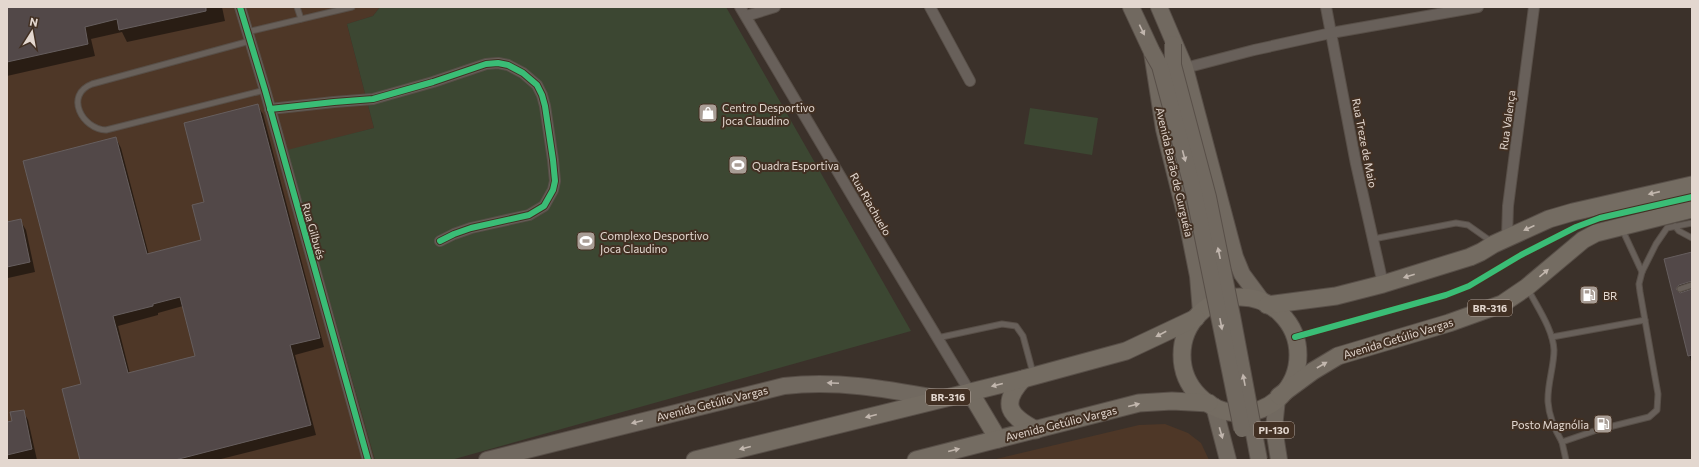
<svg xmlns="http://www.w3.org/2000/svg" width="1699" height="467" viewBox="0 0 1699 467" font-family="Commissioner,sans-serif">
<style>
.built{fill:#4e3727}
.green{fill:#3c4732}
.shadow{fill:#0007;fill-rule:evenodd}
.building{fill:#524848;stroke:#665e5e;fill-rule:evenodd}
.lines{fill:none;stroke-linecap:round;stroke-linejoin:round}
.service-casing{stroke:#584f48;stroke-width:7}
.minor-casing{stroke:#584f48;stroke-width:12}
.primary-casing{stroke:#584f48;stroke-width:18}
.trunk-casing{stroke:#584f48;stroke-width:19}
.service{stroke:#68605a;stroke-width:5}
.minor{stroke:#68605a;stroke-width:10}
.primary{stroke:#716960;stroke-width:16}
.trunk{stroke:#746c62;stroke-width:17}
.primary-bridge-casing{stroke:#584f48;stroke-width:18;stroke-linecap:butt}
.primary-bridge{stroke:#716960;stroke-width:16}
.cycleway-casing{stroke:#423023;stroke-width:8}
.cycleway{stroke:#3abd76;stroke-width:6}
.oneway{fill:#c1b6ae}
.oneway2{fill:#c2b7ae}
.labels{text-anchor:middle;dominant-baseline:central;stroke-width:4;stroke-linejoin:round;paint-order:stroke}
.shield{fill:#423023;stroke:#b3a59b;stroke-width:1}
.shield-label{font-size:10px;font-weight:bold;fill:#e3d7cf}
.poi-label{font-size:11px;fill:#e3d7cf;stroke:#423023;text-anchor:start}
.street-label{font-size:11px;fill:#e3d7cf;stroke:#423023}
</style>
<rect width="100%" height="100%" fill="#3b312a"/>
<g class="built">
<path d="M7 7H380L373 16 347 24 374 128 287 151 375 460H7Z"/>
<path d="M1165 424 1188 433 1201 443 1209 460H992L1139 425Z"/>
</g>
<g class="green">
<path d="M380 7H726L911 331 451 460H375L287 150 374 128 347 24 373 16Z"/>
<path d="M1030 108 1098 118 1092 155 1024 144Z"/>
</g>
<g class="shadow">
<path d="M7 7H222L225 21 127 42 122 32 91 39 95 56 7 76Z"/>
<path d="M257 105 263 114 324 347 295 355 316 435 217 460H81L82 385 116 138 121 148 149 255 203 241 206 203ZM183 306 197 357 130 374 118 326 158 315V313Z"/>
<path d="M20 220 26 230 35 272 8 278 7 223Z"/>
<path d="M1692 253V365L1665 260Z"/>
<path d="M23 411 28 420 37 460H7V423L13 422Z"/>
</g>
<g class="building">
<path d="M7 7H206V11L119 30 117 19 85 27 88 44 7 62Z"/>
<path d="M258 104 320 338 290 345 311 425 175 460H80L62 389 81 384 23 161 116 137 147 254 201 240 192 205 204 202 184 123ZM180 297 195 356 128 373 113 316 153 306V304Z"/>
<path d="M21 219 30 262 7 267V222Z"/>
<path d="M1692 252V281L1679 285 1676 289 1680 293 1692 289V355L1688 356 1664 259Z"/>
<path d="M24 410 32 449 7 455V422L12 421 10 412Z"/>
</g>
<g class="lines">
<defs>
<g id="service">
<path d="M297 7 301 19"/>
<path d="M247 32 352 7"/>
<path d="M250 41 92 84C64 95 82 129 106 130L265 90"/>
<path d="M1675 226 1679 231 1692 238"/>
<path d="M1622 229 1642 272"/>
<path d="M1373 239 1456 223 1468 225 1492 242"/>
<path d="M1528 289C1537 307 1553 329 1554 350 1554 367 1547 385 1548 402 1549 417 1555 430 1562 442L1597 430 1649 417 1657 410 1658 394 1640 292 1639 284 1642 272 1656 244 1667 228 1692 223"/>
<path d="M1680 289 1692 285"/>
<path d="M1552 337 1645 320"/>
<path d="M937 338 1002 324 1016 326 1023 336 1033 373"/>
<path d="M1562 442 1566 460"/>
</g>
<g id="minor">
<path d="M240 7 265 90 368 460"/>
<path d="M740 7 861 211 970 392"/>
<path d="M930 7 970 81"/>
<path d="M1326 7 1356 164 1383 284"/>
<path d="M746 16 775 7"/>
<path d="M1185 68 1254 50 1331 33 1478 7"/>
<path d="M270 109 334 102 373 99 433 82 486 64 498 63 508 65 523 73 537 85 542 95 545 106 553 160 555 181 553 190 544 206 529 215 471 228 454 234 440 241"/>
<path d="M1507 237 1508 206 1534 7"/>
</g>
<g id="primary">
<path d="M1131 7 1152 52 1164 129 1187 221 1198 276 1201 312"/>
<path d="M1159 7 1185 68 1235 257 1242 274 1262 301"/>
<path d="M1277 399 1274 428 1279 460"/>
<path d="M1214 406 1228 460"/>
<path d="M487 460 784 386C839 380 886 389 941 399"/>
</g>
<g id="trunk">
<circle cx="1240" cy="355" r="58"/>
<path d="M1267 305 1336 296 1383 284 1470 257 1481 252 1494 244 1549 219 1573 212 1692 185"/>
<path d="M1023 379C1000 404 1009 416 1036 430"/>
<path d="M970 392 998 439"/>
<path d="M1279 396 1313 371 1338 356 1449 323 1502 304 1527 287 1583 240 1596 233 1692 209"/>
<path d="M695 460 1023 379 1126 351 1196 318"/>
<path d="M916 460 1139 403 1172 401 1209 403"/>
</g>
</defs>
<use href="#service" class="service-casing"/>
<use href="#minor" class="minor-casing"/>
<use href="#primary" class="primary-casing"/>
<use href="#trunk" class="trunk-casing"/>
<use href="#service" class="service"/>
<use href="#minor" class="minor"/>
<use href="#primary" class="primary"/>
<use href="#trunk" class="trunk"/>
<defs>
<g id="primary-bridge">
<path d="M1173 44V65L1208 197 1232 316 1259 460"/>
<path d="M1152 52 1160 66 1194 193 1242 429"/>
</g>
</defs>
<use href="#primary-bridge" class="primary-bridge-casing"/>
<use href="#primary-bridge" class="primary-bridge"/>
<defs>
<g id="cycleway">
<path d="M240 7 265 90 368 460"/>
<path d="M270 109 334 102 373 99 433 82 486 64 498 63 508 65 523 73 537 85 542 95 545 106 553 160 555 181 553 190 544 206 529 215 471 228 454 234 440 241"/>
<path d="M1295 337 1446 295 1469 286 1521 255 1576 227 1600 218 1692 197"/>
</g>
</defs>
<use href="#cycleway" class="cycleway-casing"/>
<use href="#cycleway" class="cycleway"/>
</g>
<defs><path id="oneway-solid" d="M-6-.8H1V-3.2L6.5 0L1 3.2V.8H-6Z"/></defs>
<g class="oneway">
<use href="#oneway-solid" transform="translate(1142 30) rotate(64)"/>
<use href="#oneway-solid" transform="translate(1184 156) rotate(75)"/>
<use href="#oneway-solid" transform="translate(1219 253) rotate(-102)"/>
<use href="#oneway-solid" transform="translate(1221 324) rotate(79)"/>
<use href="#oneway-solid" transform="translate(1244 380) rotate(-101)"/>
<use href="#oneway-solid" transform="translate(833 383) rotate(-177)"/>
<use href="#oneway-solid" transform="translate(637 422) rotate(166)"/>
<use href="#oneway-solid" transform="translate(1221 433) rotate(74)"/>
</g>
<g class="oneway2">
<use href="#oneway-solid" transform="translate(1654 193) rotate(167)"/>
<use href="#oneway-solid" transform="translate(1529 228) rotate(156)"/>
<use href="#oneway-solid" transform="translate(1544 273) rotate(-40)"/>
<use href="#oneway-solid" transform="translate(1409 276) rotate(163)"/>
<use href="#oneway-solid" transform="translate(1161 334) rotate(152)"/>
<use href="#oneway-solid" transform="translate(1322 365) rotate(-30)"/>
<use href="#oneway-solid" transform="translate(997 385) rotate(166)"/>
<use href="#oneway-solid" transform="translate(1134 405) rotate(-14)"/>
<use href="#oneway-solid" transform="translate(871 416) rotate(166)"/>
<use href="#oneway-solid" transform="translate(745 448) rotate(166)"/>
<use href="#oneway-solid" transform="translate(954 450) rotate(-14)"/>
</g>
<defs>
<symbol id="shop-square" viewBox="-11 -11 22 22"><rect x="-9" y="-9" width="18" height="18" rx="4" fill="#a89d95" stroke="#423023"/><path d="M-5-2.5h2.3a2.7 3.5 0 0 1 5.4 0H5L5.5 6h-11ZM-1.5-2.5h3a1.5 2.3 0 0 0-3 0Z" fill="#fff"/></symbol>
<symbol id="stadium-square" viewBox="-11 -11 22 22"><rect x="-9" y="-9" width="18" height="18" rx="4" fill="#a89d95" stroke="#423023"/><path d="M0-5a6.5 5 0 1 0 0 10a6.5 5 0 1 0 0-10ZM-3.5-1.8h7v3.6h-7Z" fill="#fff"/></symbol>
<symbol id="fuel-square" viewBox="-11 -11 22 22"><rect x="-9" y="-9" width="18" height="18" rx="4" fill="#a89d95" stroke="#423023"/><path d="M-5.5-6h7V0h2V4h1.3V-2.5L3-4.5l.8-.8L6-3V5H2.5V1h-1V6h-7ZM-4.2-4.7v3.2H.2V-4.7Z" fill="#fff"/></symbol>
</defs>
<g fill-rule="evenodd">
<use href="#shop-square" x="697" y="102" width="22" height="22"/>
<use href="#stadium-square" x="727" y="154" width="22" height="22"/>
<use href="#stadium-square" x="575" y="230" width="22" height="22"/>
<use href="#fuel-square" x="1578" y="284" width="22" height="22"/>
<use href="#fuel-square" x="1592" y="413" width="22" height="22"/>
</g>
<g class="labels">
<g class="shield">
<rect x="1468" y="300" width="44" height="16" rx="3"/>
<rect x="926" y="389" width="44" height="16" rx="3"/>
<rect x="1254" y="422" width="40" height="16" rx="3"/>
</g>
<g class="shield-label">
<text x="1490" y="308">BR-316</text>
<text x="948" y="397">BR-316</text>
<text x="1274" y="430">PI-130</text>
</g>
<g class="poi-label">
<text x="722" y="107">Centro Desportivo<tspan x="722" dy="13">Joca Claudino</tspan></text>
<text x="752" y="165">Quadra Esportiva</text>
<text x="600" y="235">Complexo Desportivo<tspan x="600" dy="13">Joca Claudino</tspan></text>
<text x="1603" y="295">BR</text>
<text x="1589" y="424" text-anchor="end">Posto Magnólia</text>
</g>
<g class="street-label">
<text transform="translate(1507 120) rotate(-82)">Rua Valença</text>
<text transform="translate(1365 143) rotate(79)">Rua Treze de Maio</text>
<text transform="translate(1175 172) rotate(77)">Avenida Barão de Gurguéia</text>
<text transform="translate(871 204) rotate(60)">Rua Riachuelo</text>
<text transform="translate(314 231) rotate(74)">Rua Gilbués</text>
<text transform="translate(1398 338) rotate(-17)">Avenida Getúlio Vargas</text>
<text transform="translate(712 403) rotate(-14)">Avenida Getúlio Vargas</text>
<text transform="translate(1061 423) rotate(-14)">Avenida Getúlio Vargas</text>
</g>
</g>
<rect width="1699" height="467" fill="none" stroke="#e3d7cf" stroke-width="16"/>
<g transform="translate(32 32) rotate(11)" stroke="#423023" stroke-width="3" paint-order="stroke">
<path d="M0-3L7 15L0 10L-7 15Z" fill="#e3d7cf"/>
<text y="-6" font-size="11" font-weight="bold" text-anchor="middle" fill="#e3d7cf">N</text>
</g>
</svg>
